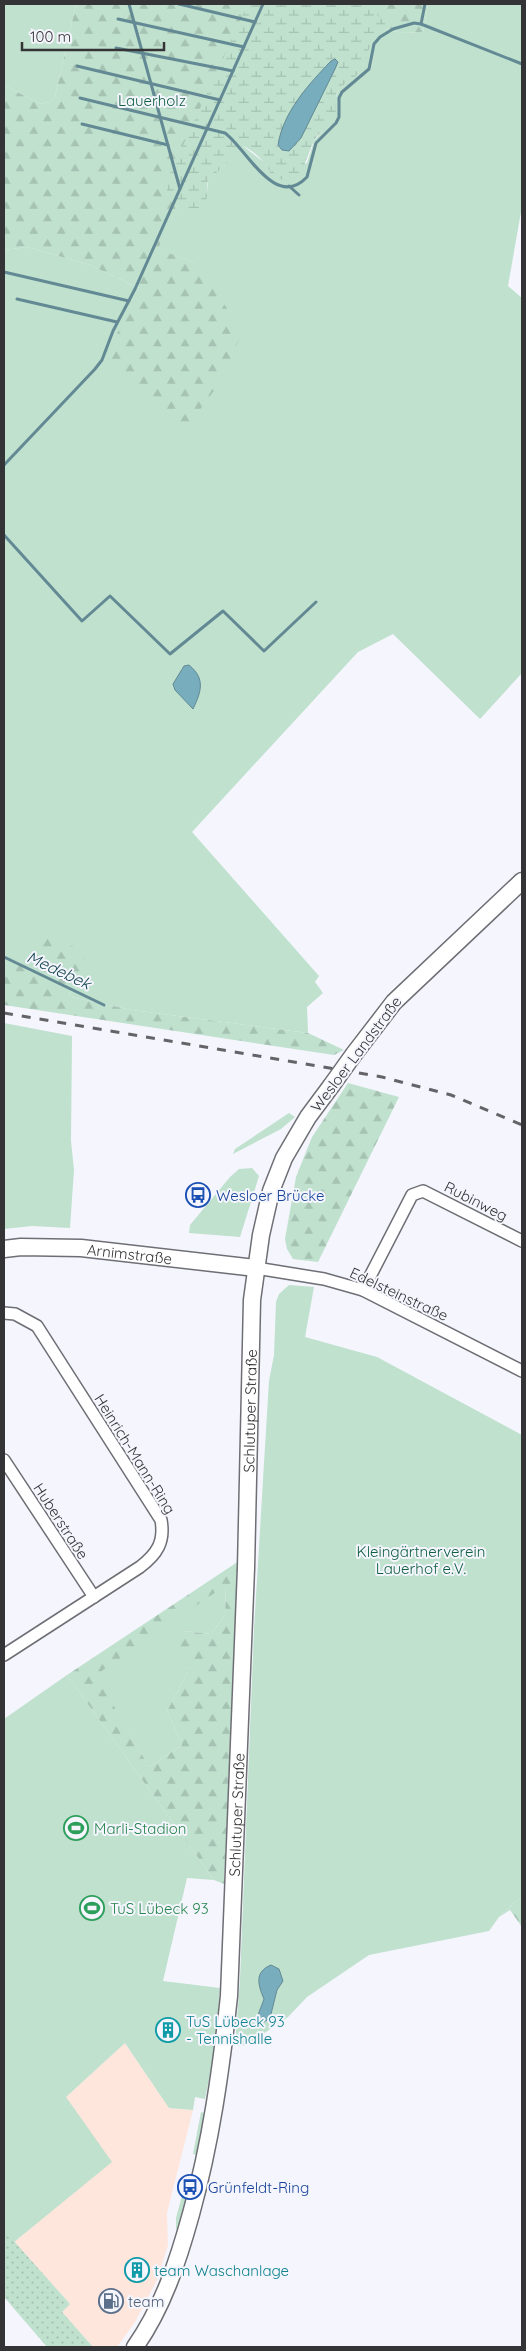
<svg xmlns="http://www.w3.org/2000/svg" width="526" height="2351" viewBox="0 0 526 2351" font-family="Quicksand,sans-serif">
<style>
.commercial{fill:#fee6dc}
.green{fill:#bfe1ce;fill-rule:evenodd}
.forest{fill:url(#forest-firs);fill-rule:evenodd}
.wetland{fill:url(#wetland-marsh);fill-rule:evenodd}
.park{fill:url(#park-dots)}
.water{fill:#77adbc;stroke:#638994}
.lines{fill:none;stroke-linecap:round;stroke-linejoin:round}
.stream{stroke:#638994;stroke-width:3}
.street-casing{stroke:#6e6e75;stroke-width:14}
.secondary-casing{stroke:#6e6e75;stroke-width:19}
.street{stroke:#fff;stroke-width:11}
.secondary{stroke:#fff;stroke-width:16}
.rail{stroke:#646468;stroke-width:3;stroke-dasharray:9 9;stroke-linecap:butt}
.secondary-bridge-casing{stroke:#6e6e75;stroke-width:19;stroke-linecap:butt}
.secondary-bridge{stroke:#fff;stroke-width:16}
.labels{text-anchor:middle;dominant-baseline:central;stroke-width:4;stroke-linejoin:round;paint-order:stroke}
.park-label{font-size:15px;fill:#0f6040;stroke:#f5f5fd}
.street-label{font-size:15px;fill:#343437;stroke:#f5f5fd}
.transit-label{font-size:15px;fill:#164399;stroke:#f5f5fd;text-anchor:start}
.leisure-label{font-size:15px;fill:#27864d;stroke:#f5f5fd;text-anchor:start}
.culture-label{font-size:15px;fill:#0d838f;stroke:#f5f5fd;text-anchor:start}
.service-label{font-size:15px;fill:#4e5e75;stroke:#f5f5fd;text-anchor:start}
.water-label{font-size:16px;font-style:italic;fill:#144550;stroke:#f5f5fd}
</style>
<defs>
<pattern id="forest-firs" width="22" height="20" patternUnits="userSpaceOnUse" patternTransform="scale(1.25)"><rect width="22" height="20" fill="#bfe1ce"/><path d="M5 1l3.5 6h-7zM16 11l3.5 6h-7z" fill="#a5c2b2"/></pattern>
<pattern id="wetland-marsh" width="20" height="14" patternUnits="userSpaceOnUse" patternTransform="scale(1.25)"><rect width="20" height="14" fill="#bfe1ce"/><path d="M1 5h8M5 5V1M11 12h8M15 12V8" fill="none" stroke="#a5c2b2"/></pattern>
<pattern id="park-dots" width="8" height="8" patternUnits="userSpaceOnUse" patternTransform="scale(1.25)"><rect width="8" height="8" fill="#bfe1ce"/><path d="M2 2h.1M6 6h.1" fill="none" stroke="#a5c2b2" stroke-width="1.8" stroke-linecap="round"/></pattern>
</defs>
<rect width="100%" height="100%" fill="#f5f5fd"/>
<path class="commercial" d="M125 2043 169 2108 193 2110 167 2213 168 2245 157 2280 135 2322 117 2347H93L62 2312 70 2304 14 2242 36 2224 66 2097Z"/>
<g class="green">
<path d="M4 4H76L55 97 49 102 40 104 4 85Z"/>
<path d="M428 4H522V206L508 286 522 298V673L480 719 393 634 358 652 192 832 319 976 315 982 323 993 307 1007 308 1033 132 1010 71 997 69 993 86 983 12 958 4 961V250L27 247 90 265 139 288 195 263 157 249 178 205 207 195 208 180 229 162 235 147 242 145 265 163 269 171 307 163 314 141 335 116V100L339 89 357 75 364 65 370 42 376 35 386 29 402 33 423 32Z"/>
<path d="M4 1023 72 1036 71 1141 74 1170 70 1228 32 1226 4 1229Z"/>
<path d="M289 1113 295 1117 281 1129 233 1154 235 1149Z"/>
<path d="M252 1168 259 1176 240 1237 189 1233 190 1225 230 1177 239 1169Z"/>
<path d="M289 1285 314 1287 305 1337 377 1357 522 1435V1896L499 1917 489 1931 369 1955 307 1997 288 2017 247 2045 235 2046 240 1979 254 1629 269 1381 274 1355 276 1302 279 1294ZM283 1981 277 1990 270 2018 258 2015 264 1999 261 1991Z"/>
<path d="M226 1584 225 1615 211 1634 183 1631 190 1668 167 1711 182 1745 149 1767 95 1675Z"/>
<path d="M67 1675 214 1880 187 1878 163 1981 220 1988 214 2054 205 2099 195 2097 193 2110 169 2108 125 2043 66 2097 112 2162 14 2242 4 2230V1719Z"/>
<path d="M201 2112 206 2114 201 2156 193 2154Z"/>
<path d="M183 2192 191 2194 176 2231V2218Z"/>
</g>
<g class="forest">
<path d="M76 4H428L423 32 402 33 386 29C361 44 373 59 357 75 350 82 340 85 337 93 334 101 337 109 335 116 332 125 320 131 315 139 306 153 304 188 277 178 269 175 269 167 263 161 257 154 250 149 242 145L236 147 229 162 208 180C206 186 208 191 207 196 204 213 189 209 178 205L158 249 195 263 243 331 221 381 185 430 106 357 139 288 90 265 27 247 4 250V85L40 104 49 102 55 97Z"/>
<path d="M52 934 76 948 95 970 86 983 69 993 71 997 132 1010 308 1033 344 1050 334 1055 4 1005V961Z"/>
<path d="M348 1083 399 1097 318 1262 293 1259 287 1249 285 1239 296 1177 312 1137Z"/>
<path d="M239 1561 224 1884 214 1880 67 1675ZM226 1585 225 1615 211 1634 183 1631 175 1640 190 1668 167 1711 182 1745 149 1767 96 1675Z"/>
<path d="M522 1896V1927L510 1910 499 1917Z"/>
</g>
<path class="wetland" d="M248 4H365L385 22 386 29C361 44 373 59 357 75 350 82 340 85 337 93 334 101 337 109 335 116 332 125 320 131 315 139 306 153 304 187 277 178 269 175 269 167 263 161 257 154 250 149 242 145L236 147 229 162 208 180C206 186 208 190 207 196 203 223 177 204 167 195V180ZM335 60C335 73 328 80 323 92 313 111 306 130 294 148L286 118 306 90 331 61Z"/>
<path class="park" d="M4 2230 70 2304 62 2312 93 2347H47L4 2297Z"/>
<g class="water">
<path d="M335 59 338 62 335 69 301 138 289 151 282 150 278 145C283 112 309 84 331 61Z"/>
<path d="M189 665C206 679 201 692 193 709L175 690 173 684 184 666Z"/>
<path d="M271 1965 279 1969 283 1981 277 1990 270 2018 264 2022 260 2020 258 2015 264 1999C258 1985 254 1972 271 1965Z"/>
</g>
<g class="lines">
<g class="stream">
<path d="M129 4 180 189"/>
<path d="M179 4 255 22"/>
<path d="M118 19 244 47"/>
<path d="M421 24 425 4"/>
<path d="M116 48 233 71"/>
<path d="M77 66 220 100"/>
<path d="M80 98 225 133C246 148 275 211 307 177L316 143 336 123 339 117V98L342 92 369 69 374 44 380 37 393 29 414 23 421 24 522 64"/>
<path d="M82 124 168 145"/>
<path d="M289 186 299 195"/>
<path d="M4 272 129 301"/>
<path d="M17 299 117 322"/>
<path d="M4 465 95 369 102 360 113 331 135 289 263 4"/>
<path d="M4 535 82 621 110 596 170 654 223 611 264 651 316 602"/>
<path d="M4 957 104 1005"/>
</g>
<defs>
<g id="street">
<path d="M256 1268 324 1279 363 1290 522 1371"/>
<path d="M363 1290 412 1195 423 1191 522 1241"/>
<path d="M4 1313 15 1314 37 1326 161 1520C165 1542 157 1554 140 1567L4 1655"/>
<path d="M4 1460 94 1597"/>
</g>
<g id="secondary">
<path d="M354 1054 394 1002 522 881"/>
<path id="s1" d="M4 1249 21 1247 81 1248 256 1268"/>
<path id="s2" d="M135 2347C163 2307 178 2261 191 2214 211 2142 221 2070 229 1996L246 1568 252 1300 261 1235 271 1191 284 1158 308 1117 331 1086"/>
</g>
</defs>
<use href="#street" class="street-casing"/>
<use href="#secondary" class="secondary-casing"/>
<use href="#street" class="street"/>
<use href="#secondary" class="secondary"/>
<path class="rail" d="M4 1013 382 1077 451 1095 522 1125"/>
<defs>
<path id="secondary-bridge" d="M331 1086 354 1054"/>
</defs>
<use href="#secondary-bridge" class="secondary-bridge-casing"/>
<use href="#secondary-bridge" class="secondary-bridge"/>
</g>
<defs>
<symbol id="bus-ring" viewBox="-11 -11 22 22"><circle r="9.5" fill="#f5f5fd" stroke="#1a4fb4" stroke-width="1.5"/><path d="M-5-6H5V4H4V6H2V4H-2V6H-4V4H-5ZM-3.5-4V0h7V-4ZM-3.5 1.2v1.5H-2V1.2ZM2 1.2v1.5H3.5V1.2Z" fill="#1a4fb4"/></symbol>
<symbol id="stadium-ring" viewBox="-11 -11 22 22"><circle r="9.5" fill="#f5f5fd" stroke="#2e9e5b" stroke-width="1.5"/><path d="M0-5a6.5 5 0 1 0 0 10a6.5 5 0 1 0 0-10ZM-3.5-1.8h7v3.6h-7Z" fill="#2e9e5b"/></symbol>
<symbol id="building-ring" viewBox="-11 -11 22 22"><circle r="9.5" fill="#f5f5fd" stroke="#0f9aa8" stroke-width="1.5"/><path d="M-4-6H4V6H1V3H-1V6H-4ZM-2.5-4.3h1.7v1.8h-1.7ZM.8-4.3h1.7v1.8H.8ZM-2.5-1h1.7V.8h-1.7ZM.8-1h1.7V.8H.8Z" fill="#0f9aa8"/></symbol>
<symbol id="fuel-ring" viewBox="-11 -11 22 22"><circle r="9.5" fill="#f5f5fd" stroke="#5c6f8a" stroke-width="1.5"/><path d="M-5.5-6h7V0h2V4h1.3V-2.5L3-4.5l.8-.8L6-3V5H2.5V1h-1V6h-7ZM-4.2-4.7v3.2H.2V-4.7Z" fill="#5c6f8a"/></symbol>
</defs>
<g fill-rule="evenodd">
<use href="#bus-ring" x="184" y="1181" width="28" height="28"/>
<use href="#stadium-ring" x="62" y="1814" width="28" height="28"/>
<use href="#stadium-ring" x="78" y="1894" width="28" height="28"/>
<use href="#building-ring" x="154" y="2016" width="28" height="28"/>
<use href="#bus-ring" x="176" y="2173" width="28" height="28"/>
<use href="#building-ring" x="123" y="2256" width="28" height="28"/>
<use href="#fuel-ring" x="97" y="2287" width="28" height="28"/>
</g>
<g class="labels">
<g class="park-label">
<text x="152" y="100">Lauerholz</text>
<text x="421" y="1551">Kleingärtnerverein<tspan x="421" dy="17">Lauerhof e.V.</tspan></text>
</g>
<g class="street-label">
<text transform="translate(356 1054) rotate(-53)">Wesloer Landstraße</text>
<text transform="translate(476 1201) rotate(27)">Rubinweg</text>
<text stroke="none"><textPath href="#s1" startOffset="126">Arnimstraße</textPath></text>
<text transform="translate(399 1294) rotate(25)">Edelsteinstraße</text>
<text stroke="none"><textPath href="#s2" startOffset="952">Schlutuper Straße</textPath></text>
<text transform="translate(135 1454) rotate(58)">Heinrich-Mann-Ring</text>
<text transform="translate(61 1521) rotate(57)">Huberstraße</text>
<text stroke="none"><textPath href="#s2" startOffset="548">Schlutuper Straße</textPath></text>
</g>
<g class="transit-label">
<text x="216" y="1195">Wesloer Brücke</text>
<text x="208" y="2187">Grünfeldt-Ring</text>
</g>
<g class="leisure-label">
<text x="94" y="1828">Marli-Stadion</text>
<text x="110" y="1908">TuS Lübeck 93</text>
</g>
<g class="culture-label">
<text x="186" y="2021">TuS Lübeck 93<tspan x="186" dy="17">- Tennishalle</tspan></text>
<text x="154" y="2270">team Waschanlage</text>
</g>
<g class="service-label">
<text x="128" y="2301">team</text>
</g>
<g class="water-label">
<text transform="translate(59 970) rotate(25)">Medebek</text>
</g>
</g>
<rect width="526" height="2351" fill="none" stroke="#343437" stroke-width="10"/>
<path d="M22 42v8h142v-8" fill="none" stroke="#343437" stroke-width="2.5"/>
<text x="30" y="42" font-size="15" fill="#343437" stroke="#f5f5fd" stroke-width="4" paint-order="stroke">100 m</text>
</svg>
